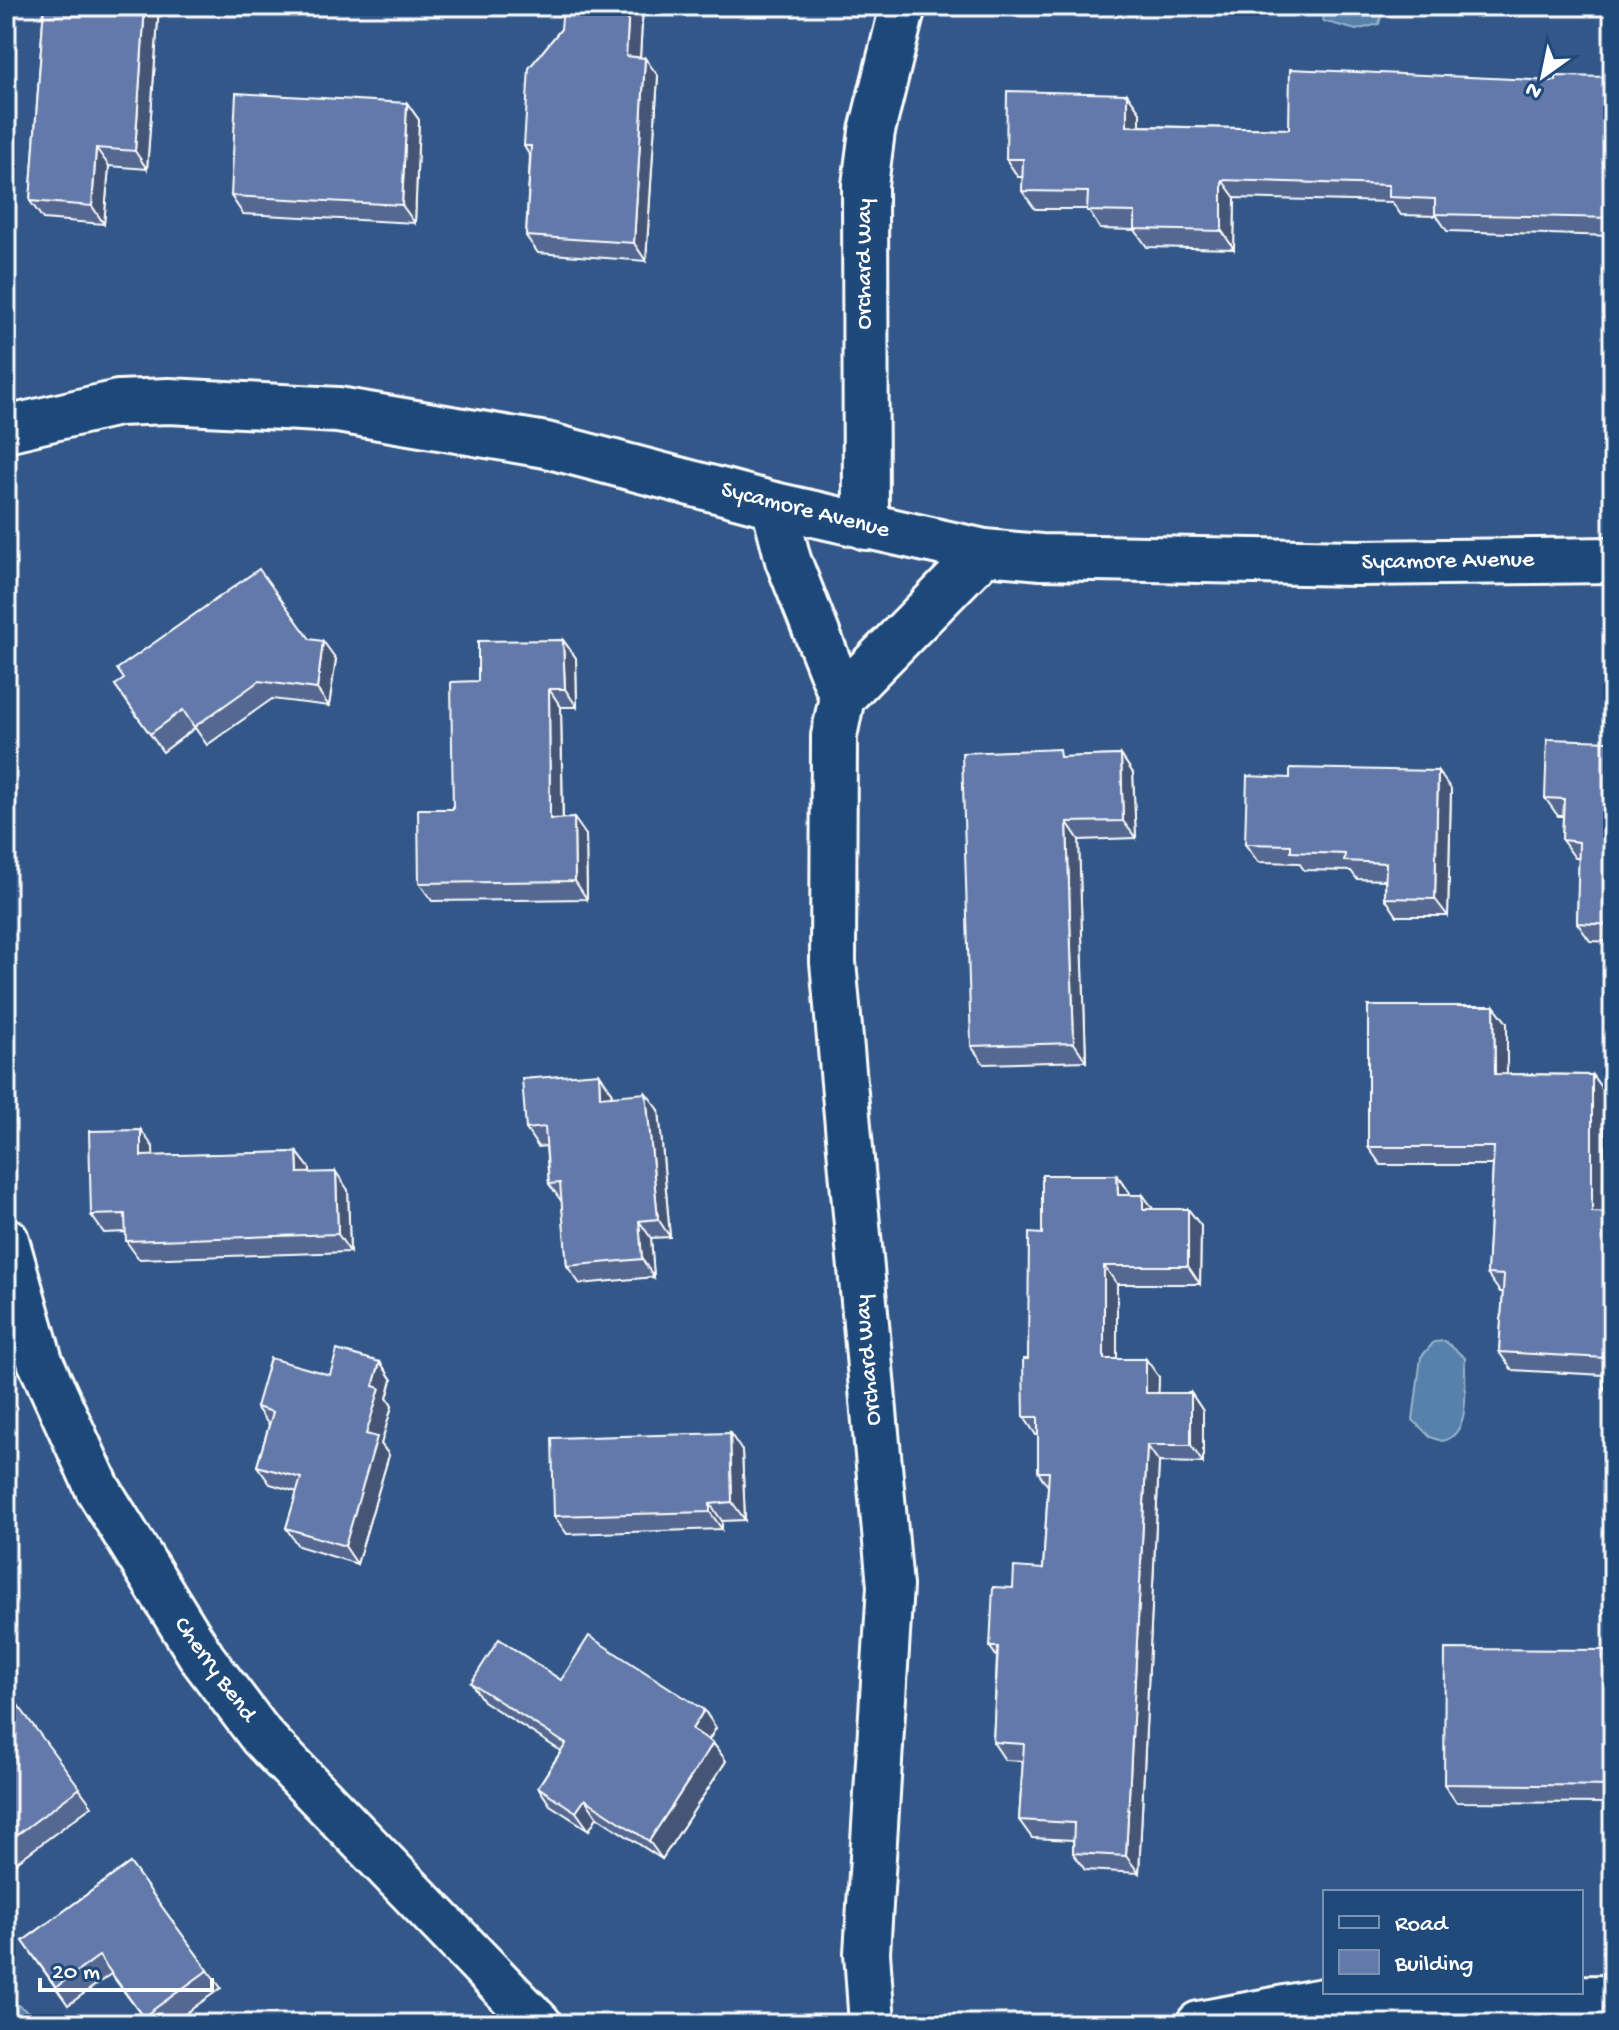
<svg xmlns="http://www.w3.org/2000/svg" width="1619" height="2030" viewBox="0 0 1619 2030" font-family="'Gochi Hand',sans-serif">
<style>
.water{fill:#5781ab;stroke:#9ab3cd;stroke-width:2}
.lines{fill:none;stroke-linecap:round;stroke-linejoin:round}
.street-casing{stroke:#fff;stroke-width:50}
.street{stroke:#1f4a7a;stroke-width:44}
.wall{fill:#546891;stroke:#fff;stroke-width:2}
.shaded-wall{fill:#455576;stroke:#fff;stroke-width:2}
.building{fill:#6279a9;stroke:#fff;stroke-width:2}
.labels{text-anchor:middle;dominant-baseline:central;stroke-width:8;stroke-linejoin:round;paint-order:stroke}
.street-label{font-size:24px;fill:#fff;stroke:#1f4a7a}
</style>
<rect width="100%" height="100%" fill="#325788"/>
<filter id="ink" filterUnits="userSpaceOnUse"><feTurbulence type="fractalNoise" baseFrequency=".0125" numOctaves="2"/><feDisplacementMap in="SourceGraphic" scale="16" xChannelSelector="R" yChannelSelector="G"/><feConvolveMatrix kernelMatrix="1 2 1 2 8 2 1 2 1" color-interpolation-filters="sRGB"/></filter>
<g filter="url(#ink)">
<g class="water">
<path d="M1323 6H1384L1379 24 1356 30 1323 21Z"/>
<path d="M1445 1341 1465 1358C1464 1382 1473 1435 1442 1441L1430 1437 1413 1420 1421 1357 1434 1342Z"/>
<path d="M6 1997 34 2016 37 2024H6Z"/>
</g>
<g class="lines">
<defs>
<g id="street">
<path d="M6 429 118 403 169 401 338 410 546 445 774 505 984 552 1041 557 1357 563 1613 560"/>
<path d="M774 505 788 560 842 697"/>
<path d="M866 527 865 185 872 131 903 6"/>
<path d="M6 1240 40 1361 98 1489 203 1659 262 1737 539 2024"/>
<path d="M872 2024 867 1953 890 1586 833 962 834 736 842 697 984 552"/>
<path d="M1199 2024 1323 2001 1613 1998"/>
</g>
</defs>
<use href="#street" class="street-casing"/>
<use href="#street" class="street"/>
</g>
<g class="wall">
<path d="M44 6H159L147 169 109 166 104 224 43 219 30 201Z"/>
<path d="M643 6 640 58 658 76 646 261 538 253 526 236 530 156 524 146Z"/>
<path d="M1613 77V236L1447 231 1437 216 1401 215 1392 202 1235 198 1234 249 1147 247 1135 230 1100 229 1088 209H1035L1022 191 1023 177H1018L1006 159 1127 94 1140 112V126L1289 129 1556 81Z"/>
<path d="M407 103 419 120 415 223 243 214 231 196Z"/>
<path d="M310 639 336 659 329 706 272 699 207 745 195 728 163 752 115 685Z"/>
<path d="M563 640 576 658 577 707H561L563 818 586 835 587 899 432 901 419 883 453 809 478 681Z"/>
<path d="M1613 741V942L1590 941 1577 923 1579 858H1575L1562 840 1563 816H1558L1545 798Z"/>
<path d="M1121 755 1133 773 1136 838 1079 840 1086 1061 984 1064 971 1046 1064 757Z"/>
<path d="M1451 789 1448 916H1397L1385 898V880L1357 879 1351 871 1304 870 1299 863 1258 862 1245 844Z"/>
<path d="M1494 1006 1507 1023V1074L1592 1075 1605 1093 1604 1213H1613V1400L1603 1387 1604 1375 1512 1370 1499 1352 1503 1292H1500L1487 1274 1493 1165H1381L1368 1147Z"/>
<path d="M611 1091 612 1096 659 1110 670 1237 651 1238 654 1277 580 1284 567 1266 562 1202 549 1184 546 1146 538 1147 526 1129Z"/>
<path d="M153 1147V1156L297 1152 310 1169V1173L348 1190 350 1252 139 1259 126 1241V1232L104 1233 91 1215Z"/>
<path d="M1117 1175 1130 1193V1195H1143L1153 1209H1188L1201 1226 1200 1284H1117V1359L1159 1377 1158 1393H1191L1203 1411V1463L1159 1462 1139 1873 1085 1870 1073 1853V1840L1032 1838 1019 1820 1023 1761 1005 1760 993 1742 997 1657 990 1647 1013 1588 1043 1569 1048 1486 1038 1472V1435H1036L1024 1417 1028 1359 1042 1234Z"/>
<path d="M380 1362 392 1380 387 1398 392 1406 381 1444 389 1455 357 1564 298 1546 286 1528 297 1492 270 1484 257 1466 269 1425 256 1407 330 1375Z"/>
<path d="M742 1451 745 1520 722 1521V1529L567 1534 554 1516Z"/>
<path d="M1613 1650V1803L1456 1802 1444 1784Z"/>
<path d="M561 1680 704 1710 716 1728 709 1740 713 1743 726 1761 662 1859 597 1817 589 1830 550 1805 538 1787 561 1751 483 1701 471 1683Z"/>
<path d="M6 1689 92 1806 6 1870Z"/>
<path d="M130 1863 221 1988 171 2024H148L111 1974 68 2005 23 1941Z"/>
</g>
<g class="shaded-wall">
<path d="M145 6H159L147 169 135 151Z"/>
<path d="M629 6H643L639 74 626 56Z"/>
<path d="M645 58 658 76 646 261 634 243Z"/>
<path d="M1127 94 1140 112V144L1127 126Z"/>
<path d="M407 103 419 120 415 223 402 205Z"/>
<path d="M96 148 109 166 104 224 92 206Z"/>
<path d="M1222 180 1235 198 1234 249 1222 231Z"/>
<path d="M563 640 576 658 577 707 565 689Z"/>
<path d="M323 641 336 659 329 706 317 689Z"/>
<path d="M549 689 561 707 563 836 550 819Z"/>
<path d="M1121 755 1133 773 1136 838 1123 821Z"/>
<path d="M1438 771 1451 789 1448 916 1435 899Z"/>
<path d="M574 818 586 835 587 899 575 881Z"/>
<path d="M1067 822 1079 840 1086 1061 1074 1043Z"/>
<path d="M1494 1006 1507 1023V1092L1495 1074Z"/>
<path d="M599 1073 611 1091 613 1115 600 1097Z"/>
<path d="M1592 1075 1605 1093 1604 1230 1592 1212Z"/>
<path d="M646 1093 659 1110 670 1237 658 1219Z"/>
<path d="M141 1130 153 1147 154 1174 141 1156Z"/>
<path d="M297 1152 310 1169 311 1191 298 1173Z"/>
<path d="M336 1172 348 1190 350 1252 338 1234Z"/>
<path d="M1117 1175 1130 1193V1213L1118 1195Z"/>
<path d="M1143 1195 1156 1213 1143 1209Z"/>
<path d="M1188 1209 1201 1226 1200 1284 1188 1266Z"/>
<path d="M639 1221 651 1238 654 1277 642 1259Z"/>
<path d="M1104 1266 1117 1284V1377L1104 1359Z"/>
<path d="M1146 1359 1159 1377 1158 1411 1146 1393Z"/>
<path d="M380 1362 392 1380 387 1398 392 1406 381 1444 389 1455 357 1564 345 1546 366 1434 373 1386Z"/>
<path d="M1191 1393 1203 1411V1463L1191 1445Z"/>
<path d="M730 1433 742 1451 745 1520 732 1502Z"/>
<path d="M1147 1445 1159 1462 1139 1873 1126 1856Z"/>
<path d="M710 1504 722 1521V1529L710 1512Z"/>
<path d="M704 1710 716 1728 704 1747 692 1729Z"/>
<path d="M713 1743 726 1761 662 1859 649 1841Z"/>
<path d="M585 1799 597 1817 589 1830 576 1812Z"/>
</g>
<g class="building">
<path d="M44 6H145L135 151 96 148 92 206 30 201Z"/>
<path d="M563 6H629L626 56 645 58 634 243 526 236 531 146H524L529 68 561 29Z"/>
<path d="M1290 69 1556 81V76L1613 77V218L1435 214V199L1389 197V185L1222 180V231L1135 229V212L1087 211 1088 192 1022 191 1023 159H1006L1007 91 1127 94V126L1289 129Z"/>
<path d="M236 93 407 103 402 205 231 196Z"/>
<path d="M259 569 310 639 323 641 317 689 259 681 194 727 183 710 150 734 115 685 124 679 117 669Z"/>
<path d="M563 640 565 689H549L550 819 574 818 575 881 419 883 418 809H453L451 682 478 681V641Z"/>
<path d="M1547 739 1613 741V925L1577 923 1579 842 1562 840 1564 799 1545 798Z"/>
<path d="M1059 749 1060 757 1121 755 1123 821 1067 822 1074 1043 971 1046 962 753Z"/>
<path d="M1290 768 1438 771 1435 899 1385 898 1386 863 1344 861 1345 854 1291 852V845L1245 844 1247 776 1290 778Z"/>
<path d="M1368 1006H1494L1495 1074 1592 1075V1212L1613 1213V1387H1603L1605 1358 1499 1352 1504 1275 1487 1274 1494 1147H1368Z"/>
<path d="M599 1073 600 1097 646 1093 658 1219 639 1221 642 1259 567 1266 560 1183 549 1184 545 1127 526 1129 522 1079Z"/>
<path d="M141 1130V1156L297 1152 298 1173 336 1172 338 1234 126 1241 125 1214 91 1215 89 1131Z"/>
<path d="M1042 1175H1117L1118 1195H1143V1209H1188V1266H1104V1359H1146V1393H1191V1445H1147L1126 1856 1073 1853 1074 1823 1019 1820 1024 1744 993 1742 998 1647H990L993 1587 1013 1588 1014 1567 1043 1569 1049 1472H1038V1417H1024L1023 1359H1028L1029 1233 1042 1234Z"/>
<path d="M337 1350 380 1362 373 1386 380 1388 366 1434 377 1437 345 1546 286 1528 301 1478 257 1466 273 1412 256 1407 270 1358 330 1375Z"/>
<path d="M730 1433 732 1502 710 1504V1512L554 1516 552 1438Z"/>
<path d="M589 1636 704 1710 692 1729 713 1743 649 1841 585 1799 576 1812 538 1787 566 1744 471 1683 499 1639 561 1680Z"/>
<path d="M1445 1649 1613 1650V1786L1444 1784Z"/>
<path d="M6 1689 80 1788 6 1843Z"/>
<path d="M130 1863 208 1970 143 2017 99 1956 56 1987 23 1941Z"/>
</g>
</g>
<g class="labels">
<g class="street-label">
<text transform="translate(865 264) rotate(-90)">Orchard Way</text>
<text transform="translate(805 511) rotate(14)">Sycamore Avenue</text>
<text transform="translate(1448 562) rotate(-1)">Sycamore Avenue</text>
<text transform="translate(869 1360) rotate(-95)">Orchard Way</text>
<text transform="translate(214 1670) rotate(54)">Cherry Bend</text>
</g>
</g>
<rect width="1619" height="2030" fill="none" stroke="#1f4a7a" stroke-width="32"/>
<rect x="16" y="16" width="1587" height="1998" fill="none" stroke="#fff" stroke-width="3" filter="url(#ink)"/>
<rect x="1323" y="1890" width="260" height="104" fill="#1f4a7a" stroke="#7992af" stroke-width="2"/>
<rect x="1339" y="1916" width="40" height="12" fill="#1f4a7a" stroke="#7992af" stroke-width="2"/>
<text x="1395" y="1930" font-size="24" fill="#ffffff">Road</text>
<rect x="1339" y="1950" width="40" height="24" fill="#6279a9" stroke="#7992af" stroke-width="2"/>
<text x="1395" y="1970" font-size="24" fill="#ffffff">Building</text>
<g transform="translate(1543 76) rotate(213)" stroke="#1f4a7a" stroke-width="6" paint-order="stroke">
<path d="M0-6L14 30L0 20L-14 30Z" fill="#ffffff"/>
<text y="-12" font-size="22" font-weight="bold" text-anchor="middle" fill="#ffffff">N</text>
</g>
<path d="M40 1978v12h172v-12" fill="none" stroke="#ffffff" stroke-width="4"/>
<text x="52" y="1978" font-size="24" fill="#ffffff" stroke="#1f4a7a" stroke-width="6" paint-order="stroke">20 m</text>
</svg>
